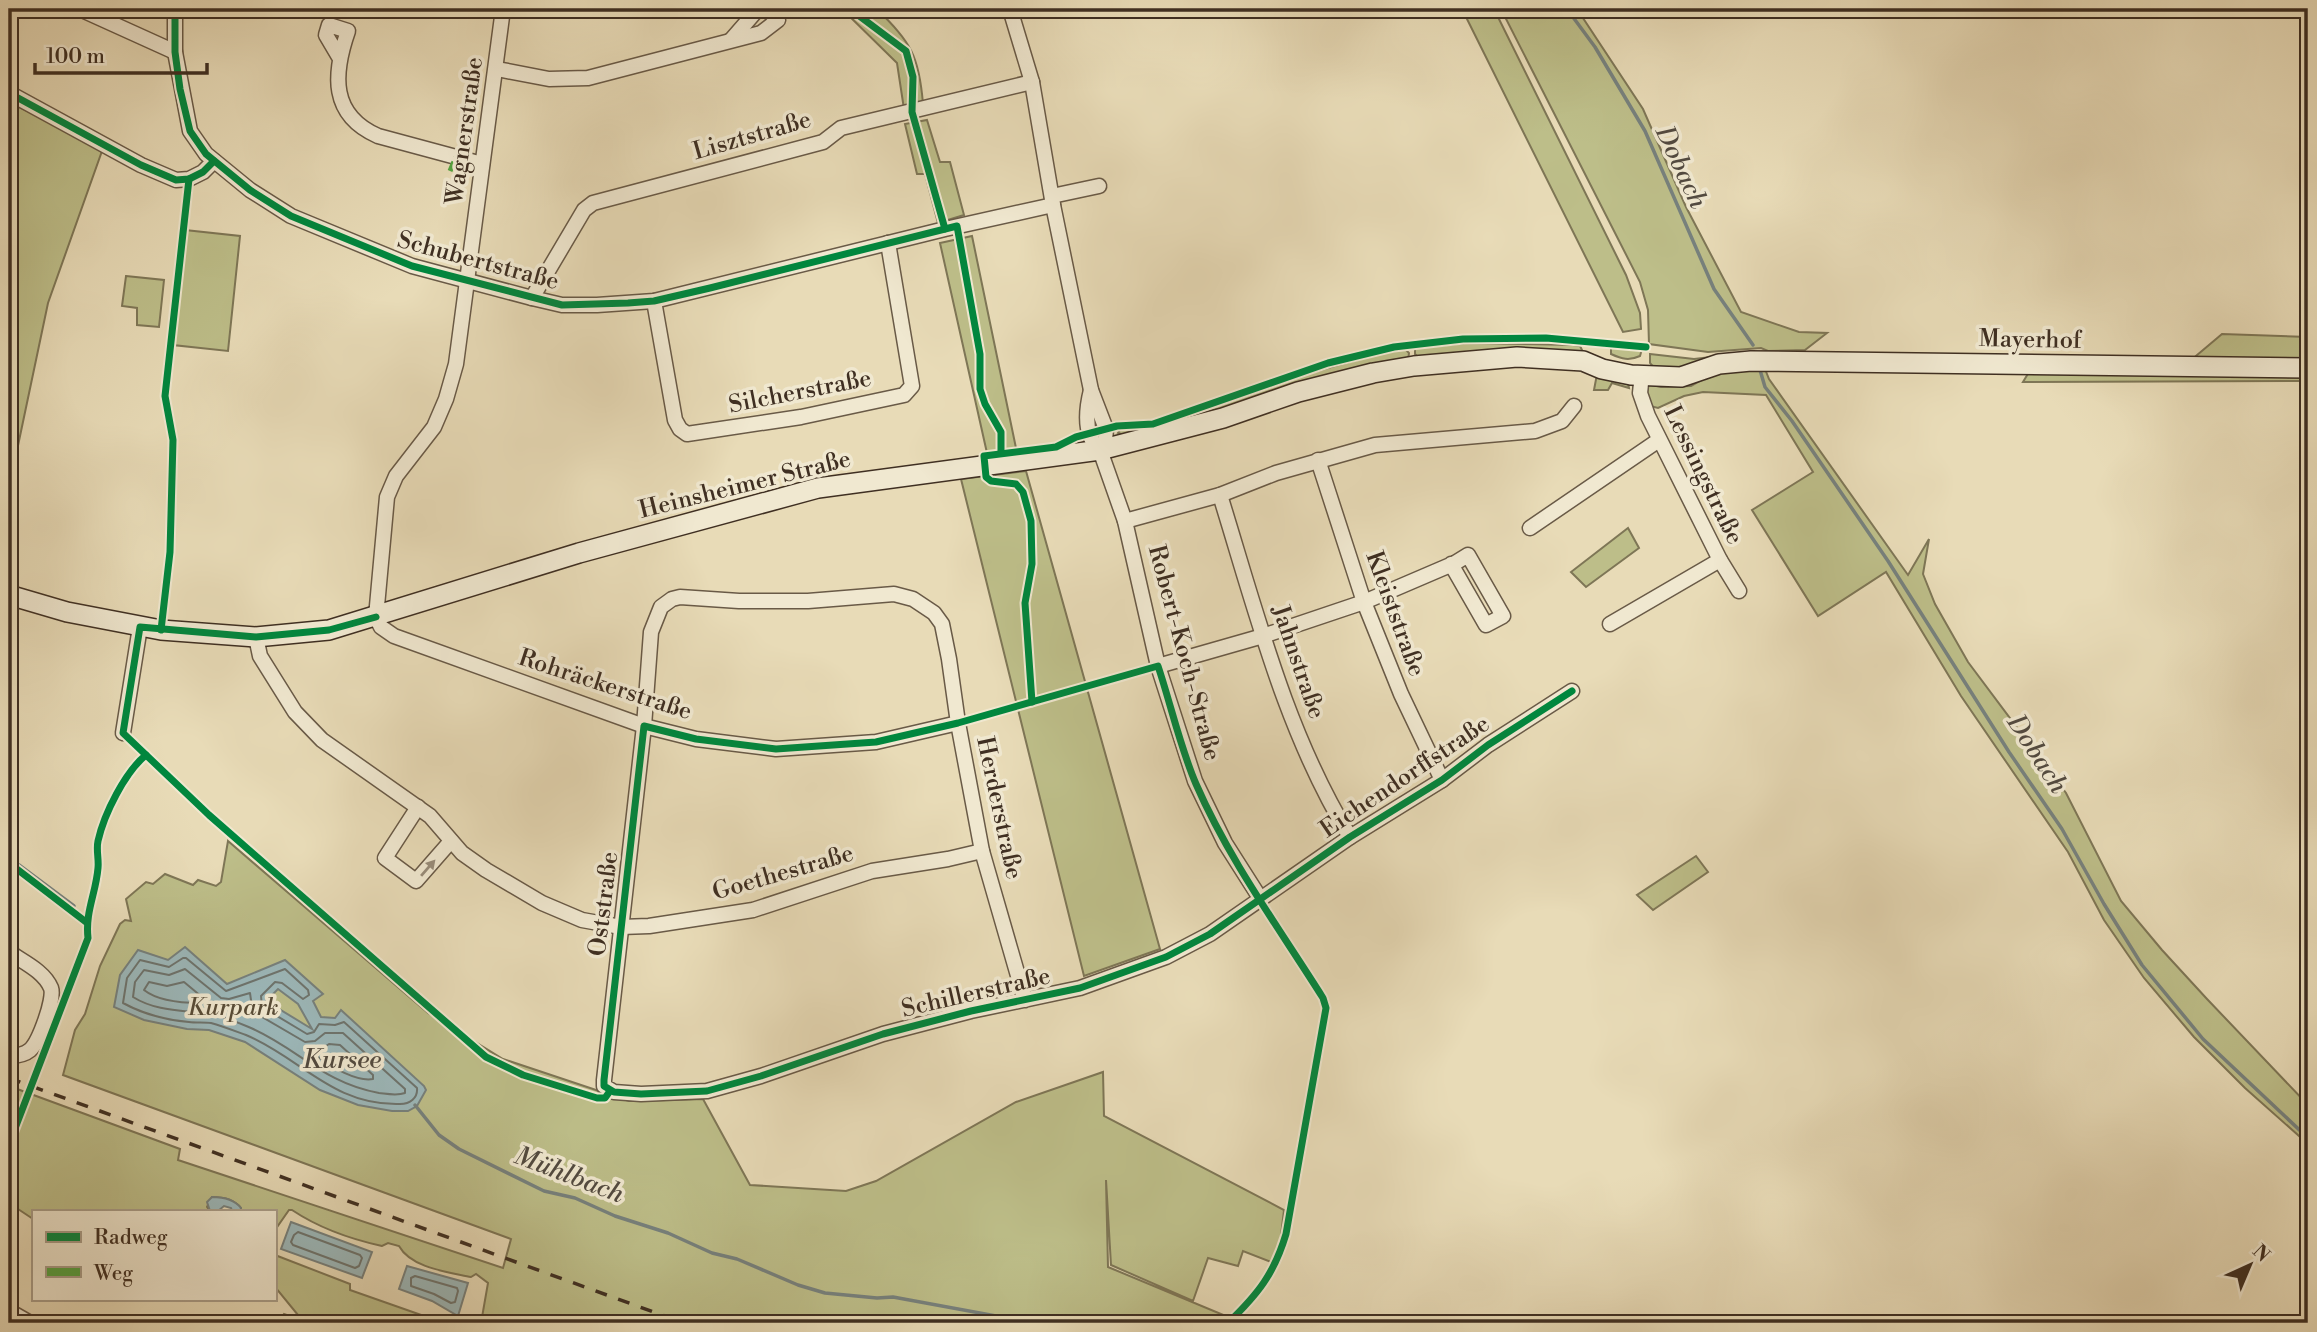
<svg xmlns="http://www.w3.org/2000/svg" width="2317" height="1332" viewBox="0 0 2317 1332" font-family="'Libre Bodoni',serif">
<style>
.green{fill:#bdbe89;stroke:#7e7656;stroke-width:2}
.water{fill:#9cb8ba;stroke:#77817d;stroke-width:2;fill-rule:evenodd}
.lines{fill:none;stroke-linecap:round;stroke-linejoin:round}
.shore{stroke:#6e746e;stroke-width:2}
.stream{stroke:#77817d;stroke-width:3.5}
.street-casing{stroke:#695a47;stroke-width:17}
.secondary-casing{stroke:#3f2f22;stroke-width:22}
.street{stroke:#f0e8d0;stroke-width:14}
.secondary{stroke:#f0e8d0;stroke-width:19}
.rail{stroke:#3f2f22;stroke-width:3.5;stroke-dasharray:12 12;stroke-linecap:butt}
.quiet{stroke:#54a441;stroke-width:5;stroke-dasharray:10 5;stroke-linecap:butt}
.cycleway-casing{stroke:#f0e8d0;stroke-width:11}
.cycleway{stroke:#00873e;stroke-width:7}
.oneway{fill:#988c79}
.labels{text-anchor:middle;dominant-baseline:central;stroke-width:7;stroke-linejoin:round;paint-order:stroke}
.street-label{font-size:24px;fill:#3f2f22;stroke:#f0e8d0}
.park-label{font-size:24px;font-style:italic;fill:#584c37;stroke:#f0e8d0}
.water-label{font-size:26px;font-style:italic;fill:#524a40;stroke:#f0e8d0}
</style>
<rect width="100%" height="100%" fill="#e8dbb7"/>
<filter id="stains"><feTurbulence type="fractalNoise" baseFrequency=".00286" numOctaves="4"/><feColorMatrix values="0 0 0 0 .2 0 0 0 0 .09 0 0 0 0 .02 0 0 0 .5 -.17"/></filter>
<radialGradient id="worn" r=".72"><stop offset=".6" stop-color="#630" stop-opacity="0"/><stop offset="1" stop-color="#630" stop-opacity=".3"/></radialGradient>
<g class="green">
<path d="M842 9H877C911 43 919 55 923 104L904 109 897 63Z"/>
<path d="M1462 9H1494L1626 275 1640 313 1641 329 1623 332Z"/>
<path d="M1501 9H1577L1643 109 1686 207 1741 312 1799 332 1827 333 1805 350 1768 351 1761 348 1708 352 1649 344 1648 310 1640 282Z"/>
<path d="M9 102 94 143 102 151 48 303 16 455 9 452Z"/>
<path d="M927 120 940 162H950L964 215 938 223 925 174H917L905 124Z"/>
<path d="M185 230 240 236 228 351 173 345Z"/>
<path d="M972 236 1016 448 987 453 940 243Z"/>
<path d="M126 276 164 280 159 327 137 325V308L122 306Z"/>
<path d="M2222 334 2308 337V361H2190Z"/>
<path d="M1467 343 1573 345 1580 346 1582 350 1577 355 1421 360 1415 354V348Z"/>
<path d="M1611 347 1642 349 1640 356C1629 361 1622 359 1611 354Z"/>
<path d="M1404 348 1409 353 1408 360 1128 436 1118 433 1120 430C1139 425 1159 427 1178 420 1197 414 1214 404 1233 398 1290 378 1346 362 1404 348Z"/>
<path d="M1650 354 1694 359 1720 356 1675 369H1655L1650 363Z"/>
<path d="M1765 369 1769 379 1908 575 1929 539 1923 574 1935 604 1968 662 2066 793 2121 901 2162 950 2207 999 2308 1105V1144L2245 1088 2194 1037 2144 978 2104 920 2068 852 1961 696 1886 572 1818 616 1752 510 1813 472 1766 395 1703 392 1684 396 1658 408 1646 405 1648 384 1661 387 1691 386 1714 373Z"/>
<path d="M2029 372 2308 373V381L2023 382Z"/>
<path d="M1597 374 1628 383 1629 388 1612 383 1608 390H1594Z"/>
<path d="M1026 471 1160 949 1084 976 961 479Z"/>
<path d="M1628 528 1639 548 1586 587 1571 572Z"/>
<path d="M228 841 428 1013 503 1059 629 1101 703 1099 750 1185 846 1191 876 1181 1016 1102 1103 1072 1104 1116 1284 1210 1280 1244 1271 1262 1243 1251 1238 1266 1208 1258 1193 1301 1111 1265 1106 1180 1108 1267 1233 1319 1227 1323H481L488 1283 476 1274 471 1277C448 1272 411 1268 399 1246L388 1243 382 1246C350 1239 319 1228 292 1210H289L275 1230V1211H240L241 1208C234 1199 222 1197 212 1197L207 1207 210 1211H33V1219L9 1203V1086L180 1149 178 1160 503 1268 511 1239 63 1075 75 1030 85 1014 100 966 120 924 125 920 131 921 126 899 146 882 153 884 165 874 193 885 198 880 216 886 221 882Z"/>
<path d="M1696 856 1708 872 1653 910 1637 895Z"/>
<path d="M275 1255 350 1284V1290L444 1323H278L284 1314 295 1318 298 1315 275 1287Z"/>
</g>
<g class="water">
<path d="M185 947 227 984 285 960 323 994 313 1001 321 1017 335 1018 341 1010 424 1086 426 1090 417 1106 408 1111H392L358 1105 320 1090 245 1042 209 1030 187 1029 144 1020 114 1007 120 975 138 950 168 960ZM278 989 298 1004 312 1029 266 1001Z"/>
<path d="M212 1197C222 1197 234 1199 241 1208L240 1211H232L231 1208 224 1206 218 1211H210L207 1202Z"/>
<path d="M291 1222 372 1252 362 1278 281 1249Z"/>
<path d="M407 1266 468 1283 458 1316 432 1301 399 1289Z"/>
</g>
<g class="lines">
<g class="shore">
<path d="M183 958H186L226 991 285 969 308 990 309 995 303 999 282 983 275 982 261 996 262 1007 307 1034 314 1032 319 1024 335 1025 344 1022 417 1088C418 1098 410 1104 400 1104 333 1106 301 1058 246 1035 235 1031 222 1026 211 1023 204 1022 196 1023 189 1022 166 1020 143 1014 123 1003L127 978 140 960 169 967Z"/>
<path d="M185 969 221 998 229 999 250 993 252 1007 257 1014 305 1042 315 1041 325 1033H343L405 1089V1093C397 1096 388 1094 379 1093 323 1083 299 1049 251 1028 239 1023 223 1016 210 1014 184 1010 157 1012 133 997L135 982 144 970 169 975Z"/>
<path d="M149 982 167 986 184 982 202 997V1001L200 1003C183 1003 158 1001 144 990Z"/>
<path d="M329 1044 340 1045 373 1075V1079C357 1082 331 1067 318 1057L317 1052Z"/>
<path d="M298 1232 360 1255 362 1258 359 1266 355 1268 293 1245 291 1242 294 1235Z"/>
<path d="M415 1276 457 1288 458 1291 455 1302 451 1303 434 1294 411 1286V1278Z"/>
</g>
<g class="stream">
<path d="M1567 9 1595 47 1645 131 1714 289 1753 345"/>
<path d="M1760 370 1765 387 1792 421 1888 561 2009 752 2062 829 2104 904 2142 965 2203 1039 2308 1138"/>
<path d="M9 858 13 861"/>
<path d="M19 865 74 906"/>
<path d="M415 1105 439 1135 459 1149 544 1191 575 1198 615 1216 668 1233 712 1253 737 1259 798 1285 825 1293 877 1298 893 1297 1034 1323"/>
</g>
<defs>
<g id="street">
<path d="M80 9 175 52"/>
<path d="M175 9V52L190 131 206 154 250 190 291 216 412 266 532 298 562 305H597L654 301 945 229 1053 205"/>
<path d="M503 9 456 364 446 399 434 427 396 476 387 497 376 617 381 627 394 636 644 726 696 739 776 749 876 742 958 723"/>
<path d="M1010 9 1032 82 1053 205 1091 390 1106 429 1105 441 1100 450"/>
<path d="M731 40 758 9"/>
<path d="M339 57 326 35 329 25 348 31C333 74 330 115 378 136L482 164"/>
<path d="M497 69 549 79 588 78 761 33 778 20 766 9"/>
<path d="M9 93 141 165 176 180 189 179 203 172 214 161"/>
<path d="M1052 196 1099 186"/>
<path d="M532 298 584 210 593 203 823 142 841 128 1032 82"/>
<path d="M654 301 675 420 680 429 687 434 801 417 904 395 912 386 888 243"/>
<path d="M1642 374 1640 393 1648 416 1720 560 1739 591"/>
<path d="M1091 390C1086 410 1083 436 1100 450L1125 521 1158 666 1195 781 1225 843 1260 898"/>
<path d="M1318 460 1364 602 1401 694 1442 780"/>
<path d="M1220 495C1256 611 1286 733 1350 837"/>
<path d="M1125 521 1220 495 1276 473 1375 445 1535 431 1562 421 1574 406"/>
<path d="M1530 528 1659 440"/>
<path d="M1610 624 1720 560"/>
<path d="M256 637 260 656 295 712 322 740 430 816 462 853 486 870 542 903 582 920 621 927 649 926 753 910 872 871 948 859 982 851"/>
<path d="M1158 666 1263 636 1364 602 1455 563 1468 555 1503 616 1486 625 1451 564"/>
<path d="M123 733 140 627"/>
<path d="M418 807 385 858 416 881 451 841"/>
<path d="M9 952C23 962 44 971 51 988 55 999 39 1042 30 1050 24 1055 16 1056 9 1056"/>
<path d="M1025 1000 982 851 958 723 949 659 942 624 934 613 913 599 894 594 808 601H739L680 597 672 599 661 607 651 632 644 726 604 1080V1086L614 1092 641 1094 707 1091 761 1076 883 1034 971 1011 1080 988 1166 957 1210 934 1350 837 1442 780 1488 745 1572 691"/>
<path d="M9 1311 30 1323"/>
</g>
<path id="secondary" d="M9 595 67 612 161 630 256 637 329 630 579 553 818 488 1100 450 1223 418 1298 392 1373 373 1414 366 1517 357 1583 361 1602 369 1631 375 1681 377 1719 364 1751 361 2308 368"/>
</defs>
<use href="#street" class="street-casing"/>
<use href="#secondary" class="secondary-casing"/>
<use href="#street" class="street"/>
<use href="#secondary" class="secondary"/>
<path class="rail" d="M9 1078 684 1323"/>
<g class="quiet">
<path d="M450 171 456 157"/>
<path d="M9 1311 30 1323"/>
</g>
<defs>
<g id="cycleway">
<path d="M175 9V52L180 89 190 131 206 154 250 190 291 216 412 266 562 305 628 303 654 301 710 288 957 226 980 354V389L985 404 1001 432V453"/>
<path d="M850 9 906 51 913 77 912 112 945 229"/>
<path d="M9 93 141 165 176 180 189 179 203 172 214 161"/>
<path d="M376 617 329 630 256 637 140 627 123 733 209 815 486 1057 523 1075 597 1098H605L610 1091"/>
<path d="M161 630 170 552 173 440 165 396 189 179"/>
<path d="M1032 702 1025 603 1032 564 1031 521 1023 492 1016 484 991 481 986 477 984 456 1056 447 1076 437 1117 426 1153 424 1328 363 1394 347 1463 339 1546 338 1646 347"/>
<path d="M9 863 86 922"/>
<path d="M9 1144 88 938C85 912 96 893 98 868 99 859 96 850 98 841 104 814 125 772 146 755"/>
<path d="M1228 1323C1258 1294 1274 1274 1286 1234L1326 1008 1323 998C1279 928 1229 860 1196 784 1180 747 1171 705 1158 666L958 723 876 742 776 749 696 739 644 726 604 1080V1086L614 1092 641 1094 707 1091 761 1076 883 1034 971 1011 1080 988 1166 957 1210 934 1350 837 1442 780 1488 745 1572 691"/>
</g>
</defs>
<use href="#cycleway" class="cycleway-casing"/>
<use href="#cycleway" class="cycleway"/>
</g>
<defs><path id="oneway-solid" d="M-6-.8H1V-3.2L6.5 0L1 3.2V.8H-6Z" transform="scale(1.75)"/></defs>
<use class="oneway" href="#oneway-solid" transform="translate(428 868) rotate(-49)"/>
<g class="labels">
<g class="street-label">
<text transform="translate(465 131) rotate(-82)">Wagnerstraße</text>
<text transform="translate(752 136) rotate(-16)">Lisztstraße</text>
<text transform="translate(478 261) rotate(15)">Schubertstraße</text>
<text transform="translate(2030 340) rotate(1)">Mayerhof</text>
<text transform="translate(800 392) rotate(-11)">Silcherstraße</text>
<text transform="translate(1703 475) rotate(64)">Lessingstraße</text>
<text transform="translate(745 485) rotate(-14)">Heinsheimer Straße</text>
<text transform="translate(1395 614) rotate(70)">Kleiststraße</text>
<text transform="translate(1184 653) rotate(75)">Robert-Koch-Straße</text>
<text transform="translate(1298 662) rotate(71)">Jahnstraße</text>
<text transform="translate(605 685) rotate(18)">Rohräckerstraße</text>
<text transform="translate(1405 777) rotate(-34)">Eichendorffstraße</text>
<text transform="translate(999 808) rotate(78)">Herderstraße</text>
<text transform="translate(783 873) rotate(-16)">Goethestraße</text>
<text transform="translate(604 904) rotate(-83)">Oststraße</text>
<text transform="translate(976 993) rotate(-13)">Schillerstraße</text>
</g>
<g class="park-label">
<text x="233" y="1008">Kurpark</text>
</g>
<g class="water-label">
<text transform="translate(1681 167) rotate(65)">Dobach</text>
<text transform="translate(2037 754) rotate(57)">Dobach</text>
<text x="342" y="1060">Kursee</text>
<text transform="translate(569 1175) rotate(21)">Mühlbach</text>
</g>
</g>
<rect width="2317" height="1332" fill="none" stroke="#e8dbb7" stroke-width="35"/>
<rect x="10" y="10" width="2296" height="1311" fill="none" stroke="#3f2f22" stroke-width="3.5"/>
<rect x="18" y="18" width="2282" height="1297" fill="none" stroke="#3f2f22" stroke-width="2"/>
<rect x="32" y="1210" width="245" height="91" fill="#f0e8d0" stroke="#a99e8a" stroke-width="2"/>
<rect x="46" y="1232" width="35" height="10" fill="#00873e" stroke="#a99e8a" stroke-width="2"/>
<text x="94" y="1244" font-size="21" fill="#3f2f22">Radweg</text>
<rect x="46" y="1267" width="35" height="10" fill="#54a441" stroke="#a99e8a" stroke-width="2"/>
<text x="94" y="1280" font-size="21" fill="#3f2f22">Weg</text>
<g transform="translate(2250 1265) rotate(44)" stroke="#f0e8d0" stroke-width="5" paint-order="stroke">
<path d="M0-5L12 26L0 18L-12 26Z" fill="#3f2f22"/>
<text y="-10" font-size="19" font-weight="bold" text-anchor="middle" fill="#3f2f22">N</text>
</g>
<path d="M35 63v10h172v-10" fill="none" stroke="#3f2f22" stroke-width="3.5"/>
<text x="46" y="63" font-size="21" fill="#3f2f22" stroke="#f0e8d0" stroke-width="5" paint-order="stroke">100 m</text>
<rect width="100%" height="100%" filter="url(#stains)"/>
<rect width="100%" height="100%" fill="url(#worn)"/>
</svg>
